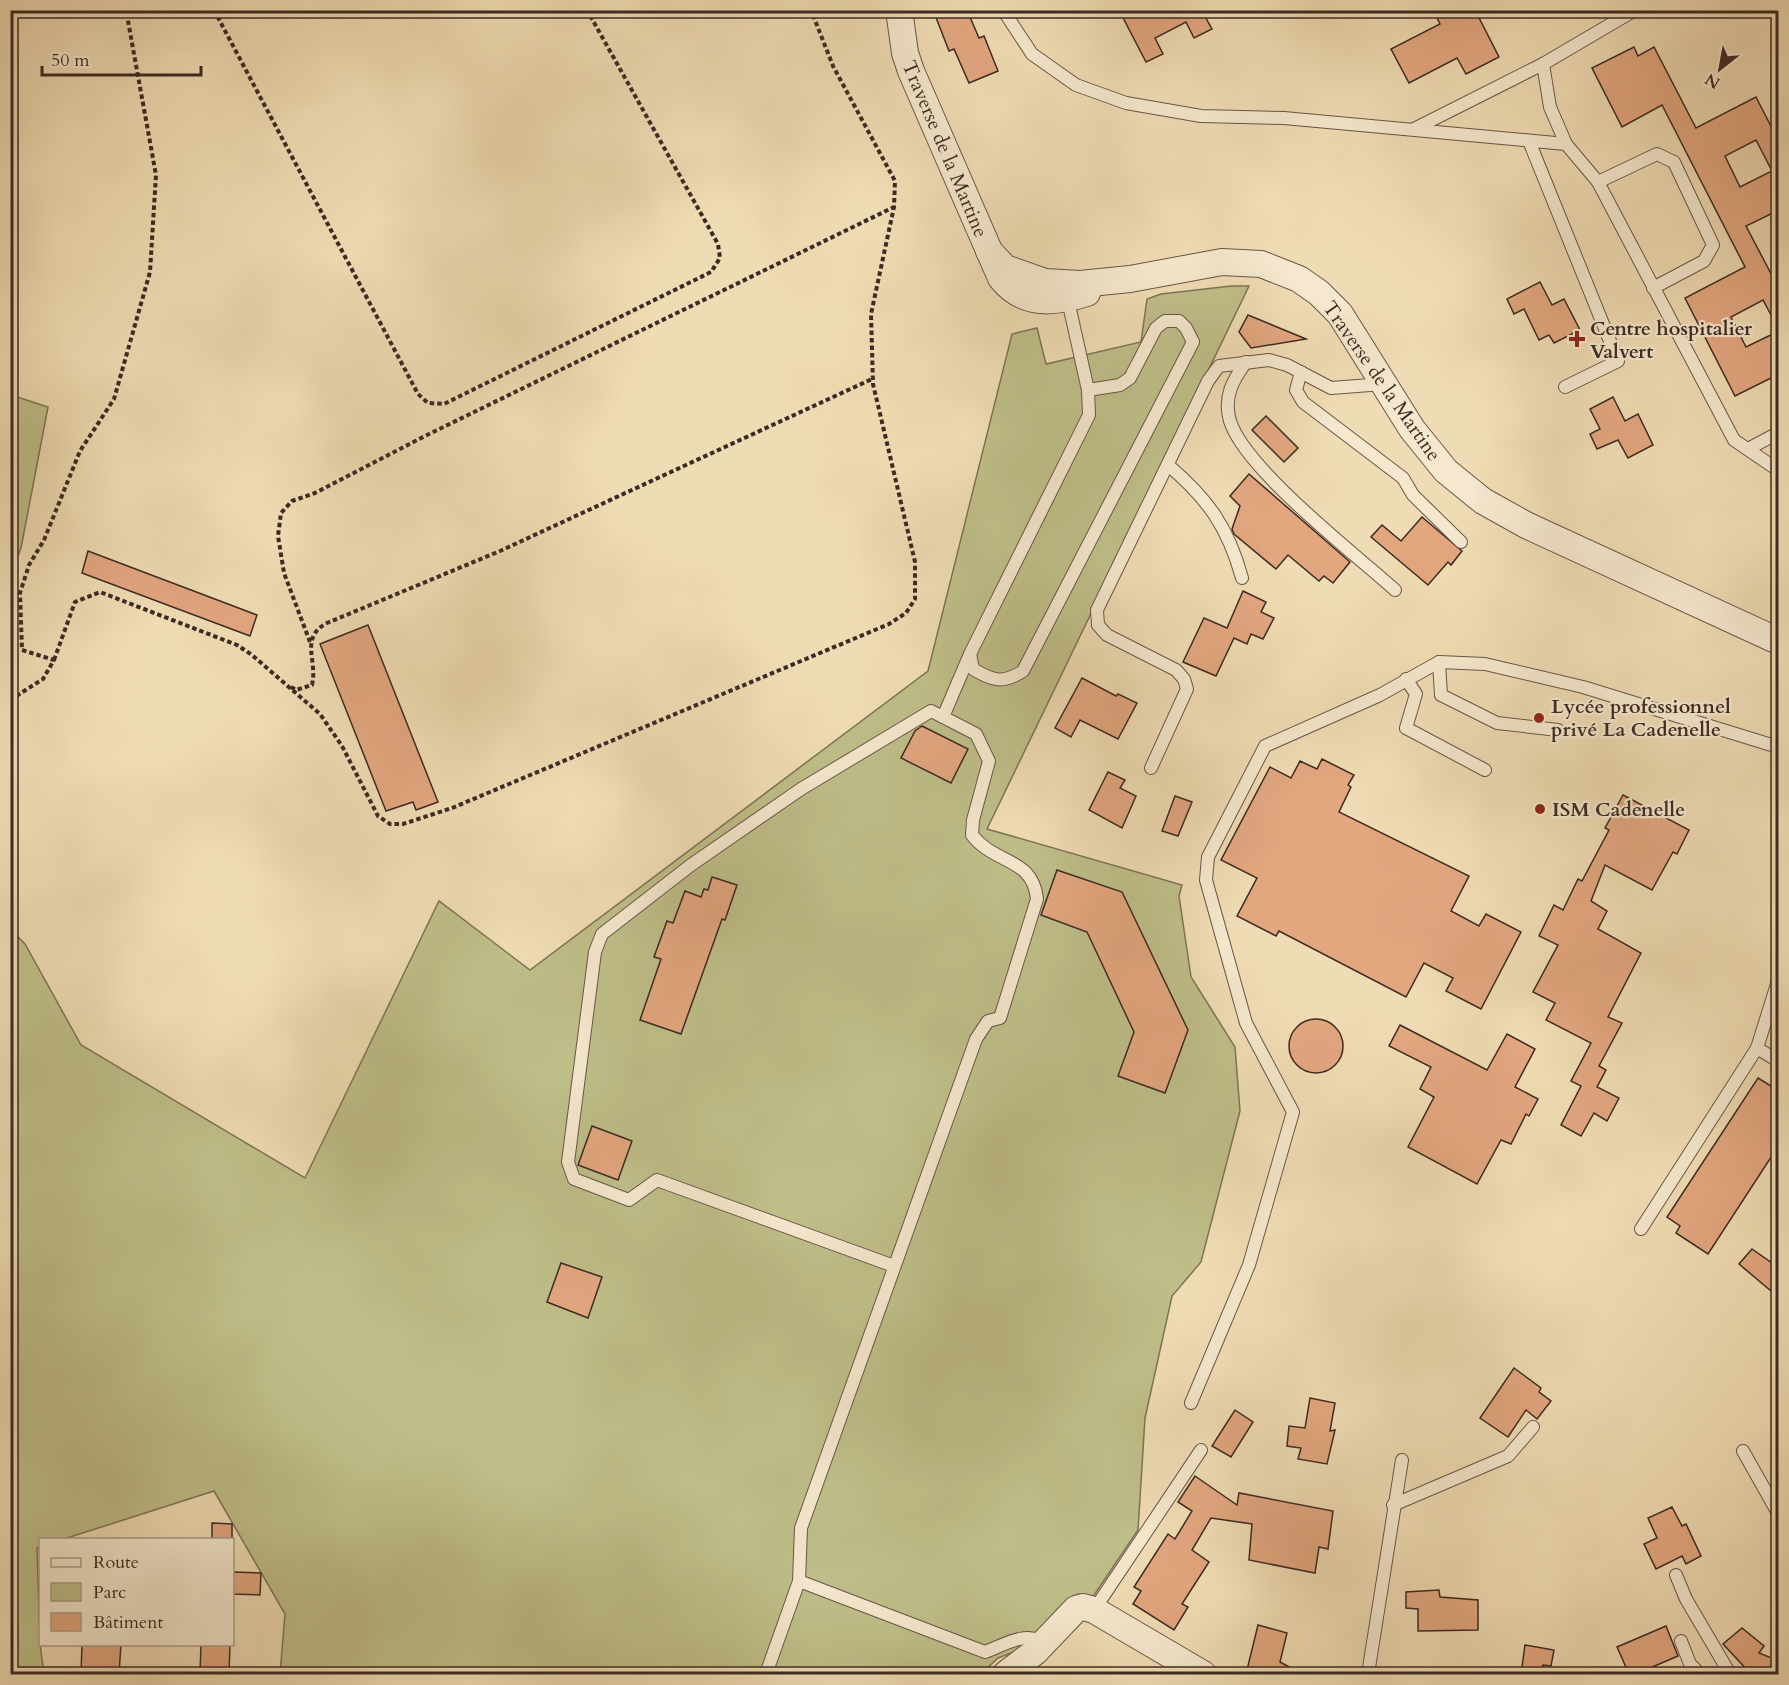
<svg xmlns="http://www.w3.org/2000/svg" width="1789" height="1685" viewBox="0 0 1789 1685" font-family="Cardo,serif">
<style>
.green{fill:#bfbf89;stroke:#7d7456;stroke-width:1.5}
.building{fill:#e3a780;stroke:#3b2a23;stroke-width:1.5;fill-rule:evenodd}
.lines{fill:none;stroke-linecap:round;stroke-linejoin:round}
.lane-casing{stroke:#685647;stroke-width:14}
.street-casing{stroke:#685647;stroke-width:28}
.path{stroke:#3b2a23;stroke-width:4;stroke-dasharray:4.5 3;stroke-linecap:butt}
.lane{stroke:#f5e8ce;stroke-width:12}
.street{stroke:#f5e8ce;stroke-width:26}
.poi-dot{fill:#8f2418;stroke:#f5e8ce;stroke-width:2}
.labels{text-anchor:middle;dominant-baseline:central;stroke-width:4.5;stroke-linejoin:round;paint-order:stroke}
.street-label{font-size:20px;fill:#3b2a23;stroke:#f5e8ce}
.poi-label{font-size:20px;font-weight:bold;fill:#3b2a23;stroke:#f5e8ce;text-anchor:start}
</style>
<rect width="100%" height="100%" fill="#f0dcb4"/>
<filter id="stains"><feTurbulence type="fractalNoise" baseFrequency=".00333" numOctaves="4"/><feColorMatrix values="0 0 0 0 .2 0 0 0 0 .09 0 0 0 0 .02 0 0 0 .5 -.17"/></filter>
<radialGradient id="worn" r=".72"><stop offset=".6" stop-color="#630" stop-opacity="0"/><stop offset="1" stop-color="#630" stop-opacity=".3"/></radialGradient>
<g class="green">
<path d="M1231 286H1249L987 829 1182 885 1179 896 1191 977 1235 1047 1240 1111 1201 1262 1172 1296 1145 1418 1138 1530 1090 1601 1078 1594 1030 1646 998 1658 981 1674H280L285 1614 214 1491 64 1539 40 1540V1547L37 1548 40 1644 44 1674H11L10 929 25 944 81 1045 305 1178 439 901 530 970 928 671 1012 334 1037 328 1046 364 1141 342 1147 299 1161 294Z"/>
<path d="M11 395 48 407 21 548 11 575Z"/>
</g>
<g class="building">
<path d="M946 10H967L979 38 984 36 998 71 969 83 954 49 949 51 935 15Z"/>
<path d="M1119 10H1208L1203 13 1212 29 1194 38 1186 22 1155 38 1163 54 1146 62Z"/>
<path d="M1433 10H1475L1499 57 1466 74 1457 58 1409 83 1391 49 1440 24Z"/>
<path d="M1634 47 1638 56 1654 47 1696 128 1756 97 1779 142V210L1746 226 1779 289V330L1763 300 1731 317 1746 347 1779 331V374L1735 396 1685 298 1745 267 1662 105 1622 127 1592 68ZM1756 140 1772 171 1740 187 1725 156Z"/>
<path d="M1540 282 1552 305 1564 299 1580 330 1554 343 1549 335 1539 340 1524 309 1514 314 1507 299Z"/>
<path d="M1248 315 1306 339 1251 348 1239 332Z"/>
<path d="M1613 397 1625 421 1638 414 1653 445 1628 458 1618 440 1597 449 1590 434 1600 429 1590 409Z"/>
<path d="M1266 416 1298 448 1284 462 1252 430Z"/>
<path d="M1249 474 1350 562 1333 583 1324 576 1319 581 1288 555 1276 569 1234 534 1232 529 1240 506 1230 496Z"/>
<path d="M1422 517 1462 551 1451 565 1448 562 1428 585 1371 537 1382 525 1401 541Z"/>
<path d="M88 551 257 615 250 636 82 573Z"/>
<path d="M1243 591 1266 602 1261 612 1274 618 1263 639 1251 634 1247 644 1234 638 1216 676 1183 662 1204 618 1227 628Z"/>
<path d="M368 625 438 802 416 810 413 802 386 811 320 644Z"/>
<path d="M1082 678 1116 696 1118 694 1137 703 1118 739 1080 720 1071 737 1055 728Z"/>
<path d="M922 726 968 749 951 783 901 758 915 731Z"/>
<path d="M1322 759 1354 775 1348 785 1351 787 1339 812 1469 876 1451 911 1479 926 1486 914 1521 932 1481 1009 1446 991 1453 978 1424 963 1406 997 1279 931 1276 936 1237 916 1257 878 1221 860 1270 767 1291 778 1300 761 1317 769Z"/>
<path d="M1108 772 1125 780 1120 788 1136 796 1122 828 1089 810Z"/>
<path d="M1623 795 1689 830 1677 854 1673 852 1652 890 1605 865 1591 901 1607 911 1598 929 1641 953 1608 1017 1622 1023 1599 1066 1606 1070 1597 1087 1619 1098 1607 1121 1594 1113 1581 1136 1561 1125 1581 1086 1571 1081 1591 1043 1546 1020 1555 1003 1533 992 1558 945 1539 936 1554 905 1563 910 1578 879 1582 881 1609 830 1605 828Z"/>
<path d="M1175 796 1192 802 1178 836 1162 831Z"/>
<path d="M1057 870 1122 892 1188 1030 1165 1093 1118 1076 1134 1032 1087 932 1041 915Z"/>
<path d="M712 877 737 885 725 920 722 919 681 1034 640 1020 661 959 654 957 667 921 673 923 685 891 701 897 704 889 708 890Z"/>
<circle cx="1316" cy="1046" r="27"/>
<path d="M1400 1025 1487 1070 1507 1034 1535 1049 1515 1087 1538 1099 1529 1116 1526 1114 1511 1144 1501 1140 1477 1184 1408 1147 1434 1097 1420 1089 1431 1067 1389 1046Z"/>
<path d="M1758 1078 1779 1091V1145L1708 1254 1676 1233 1680 1226 1667 1217Z"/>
<path d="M592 1126 632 1141 618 1180 578 1165Z"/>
<path d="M1752 1249 1779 1268V1282L1771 1291 1739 1264Z"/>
<path d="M561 1263 602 1277 588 1318 547 1302Z"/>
<path d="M1514 1368 1541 1388 1539 1392 1551 1401 1537 1419 1526 1410 1508 1437 1480 1418Z"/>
<path d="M1310 1398 1335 1403 1330 1431 1335 1430 1327 1464 1298 1459 1301 1448 1287 1446 1289 1426 1305 1428Z"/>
<path d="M1235 1410 1253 1422 1231 1457 1212 1446Z"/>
<path d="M1195 1476 1237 1505 1239 1493 1333 1511 1328 1549 1319 1547 1315 1573 1249 1560 1252 1524 1211 1518 1192 1550 1209 1562 1182 1604 1188 1607 1174 1630 1133 1604 1141 1591 1134 1587 1168 1534 1175 1539 1192 1511 1178 1502Z"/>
<path d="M1672 1507 1682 1526 1686 1524 1701 1556 1686 1564 1682 1556 1656 1569 1644 1544 1657 1538 1648 1518Z"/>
<path d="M212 1523 232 1524V1539H212Z"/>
<path d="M232 1572 261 1573 260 1595 232 1594Z"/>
<path d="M1439 1590 1440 1597 1478 1600V1630L1418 1631V1609L1406 1608V1592Z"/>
<path d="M1258 1625 1287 1633 1280 1662 1302 1674H1246Z"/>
<path d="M1666 1626 1678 1656 1636 1674H1629L1617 1647Z"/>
<path d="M1742 1628 1764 1646 1759 1653 1779 1661V1674H1751L1723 1644Z"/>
<path d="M82 1644H121L119 1674H81Z"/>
<path d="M201 1644H230L229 1674H200Z"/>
<path d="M1525 1645 1554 1650 1551 1666 1543 1665 1541 1674H1521Z"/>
</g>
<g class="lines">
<defs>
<g id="lane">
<path d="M1007 10V16L1032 54 1076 85 1126 103 1201 116 1284 118 1566 144 1598 182 1734 440 1778 470"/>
<path d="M1543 64 1550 107 1566 144"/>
<path d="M1414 129 1543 64 1635 10"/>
<path d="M1529 141 1618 361 1565 387"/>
<path d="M1598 182 1657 154 1674 162 1713 245 1704 261 1653 288"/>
<path d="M1246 362C1233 380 1223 397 1230 421 1245 469 1355 554 1395 590"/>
<path d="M1301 372 1296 390 1303 402 1403 478 1413 495 1461 542"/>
<path d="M1748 449 1778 433"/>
<path d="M1168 465C1208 499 1228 527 1242 578"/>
<path d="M970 654 973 669C993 681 1003 684 1023 671L1193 342 1186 328 1179 321H1165L1156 328 1130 378 1120 385 1088 390"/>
<path d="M1439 662 1441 695 1497 723 1558 730"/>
<path d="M1406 679 1416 694 1406 728 1485 770"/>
<path d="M943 717 976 734 989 761 973 820 972 835C995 865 1033 857 1037 899L1000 1018 988 1021 976 1039 801 1528 799 1581 985 1652C1002 1646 1026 1630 1043 1643"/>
<path d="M1151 768 1187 689 1184 679 1176 670 1107 635 1098 625 1097 610 1208 381 1219 366 1269 360 1287 365 1331 388 1383 384"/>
<path d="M1757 1048 1778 1061"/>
<path d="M1641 1229 1757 1048 1778 981"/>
<path d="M894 1266 657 1180 629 1200 574 1179 568 1162 595 952 602 934 691 865 801 789 931 711 943 717 970 654 1089 415 1088 390 1067 296"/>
<path d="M1191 1403 1249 1265 1293 1112 1246 1023 1206 880 1208 857 1265 746 1380 695 1439 662 1485 664 1583 687 1778 747"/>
<path d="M1743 1451 1778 1513"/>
<path d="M1393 1505 1508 1456 1533 1427"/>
<path d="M1676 1575 1686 1599 1730 1674"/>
<path d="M1094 1610 1201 1450"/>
<path d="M1681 1641 1690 1664 1700 1674"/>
<path d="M766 1674 799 1581"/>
<path d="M1368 1674 1402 1460"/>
</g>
<g id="street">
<path d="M899 10 905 53 911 71 1001 278C1024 307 1055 303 1087 293"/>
<path d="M989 251 1005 268 1045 282 1080 284 1130 279 1222 262 1261 264 1299 279 1319 293 1340 314 1412 429 1446 471 1483 501 1526 525 1778 641"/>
<path d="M1006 1674 1035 1652 1076 1609 1083 1607 1094 1610 1203 1674"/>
</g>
</defs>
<use href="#lane" class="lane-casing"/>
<use href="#street" class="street-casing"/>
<g class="path">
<path d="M214 10 418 394 428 403 444 404 711 272 720 258 718 244 587 10"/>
<path d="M310 642 284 573 278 536 281 513 292 501 315 493 425 436 894 207"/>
<path d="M54 660 75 602 100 592 237 645 252 655 320 714 342 746 378 816 390 824H403L452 808 889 624 906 613 915 599V562L873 384 871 314 894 207 895 181 833 66 811 10"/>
<path d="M291 687 296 690 312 685C318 660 299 638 327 623L500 551 872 379"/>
<path d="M10 700 43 679 54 660 22 650 20 593 29 565 44 540 80 451 114 399 150 272 156 175 126 10"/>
</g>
<use href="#lane" class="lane"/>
<use href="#street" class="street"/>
</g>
<g class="poi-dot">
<path d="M1574 330h6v6h6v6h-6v6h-6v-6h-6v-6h6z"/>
<circle cx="1539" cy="718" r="6"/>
<circle cx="1540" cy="809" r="6"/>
</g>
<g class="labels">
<g class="street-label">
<text transform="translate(945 149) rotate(67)">Traverse de la Martine</text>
<text transform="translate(1382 381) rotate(55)">Traverse de la Martine</text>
</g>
<g class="poi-label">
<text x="1590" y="328">Centre hospitalier<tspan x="1590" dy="23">Valvert</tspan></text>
<text x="1551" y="706">Lycée professionnel<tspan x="1551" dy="23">privé La Cadenelle</tspan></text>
<text x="1552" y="809">ISM Cadenelle</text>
</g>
</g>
<rect width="1789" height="1685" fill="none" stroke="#f0dcb4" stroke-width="36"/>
<rect x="12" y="12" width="1765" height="1661" fill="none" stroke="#3b2a23" stroke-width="3"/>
<rect x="18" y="18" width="1753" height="1649" fill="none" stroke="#3b2a23" stroke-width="1.5"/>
<rect x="39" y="1538" width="195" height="108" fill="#f5e8ce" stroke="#ab9c8a" stroke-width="1.5"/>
<rect x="51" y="1558" width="30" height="9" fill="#f5e8ce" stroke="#ab9c8a" stroke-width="1.5"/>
<text x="93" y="1568" font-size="18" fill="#3b2a23">Route</text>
<rect x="51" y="1583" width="30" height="18" fill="#bfbf89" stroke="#ab9c8a" stroke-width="1.5"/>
<text x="93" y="1598" font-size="18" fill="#3b2a23">Parc</text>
<rect x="51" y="1613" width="30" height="18" fill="#e3a780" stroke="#ab9c8a" stroke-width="1.5"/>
<text x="93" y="1628" font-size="18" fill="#3b2a23">Bâtiment</text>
<g transform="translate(1720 69) rotate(211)" stroke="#f5e8ce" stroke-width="4.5" paint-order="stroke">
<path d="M0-4.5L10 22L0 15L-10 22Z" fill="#3b2a23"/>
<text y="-9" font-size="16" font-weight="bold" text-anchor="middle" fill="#3b2a23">N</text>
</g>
<path d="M42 66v9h159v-9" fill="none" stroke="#3b2a23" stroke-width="3"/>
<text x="51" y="66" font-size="18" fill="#3b2a23" stroke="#f5e8ce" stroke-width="4.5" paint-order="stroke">50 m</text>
<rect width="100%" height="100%" filter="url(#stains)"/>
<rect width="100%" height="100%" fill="url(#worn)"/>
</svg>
